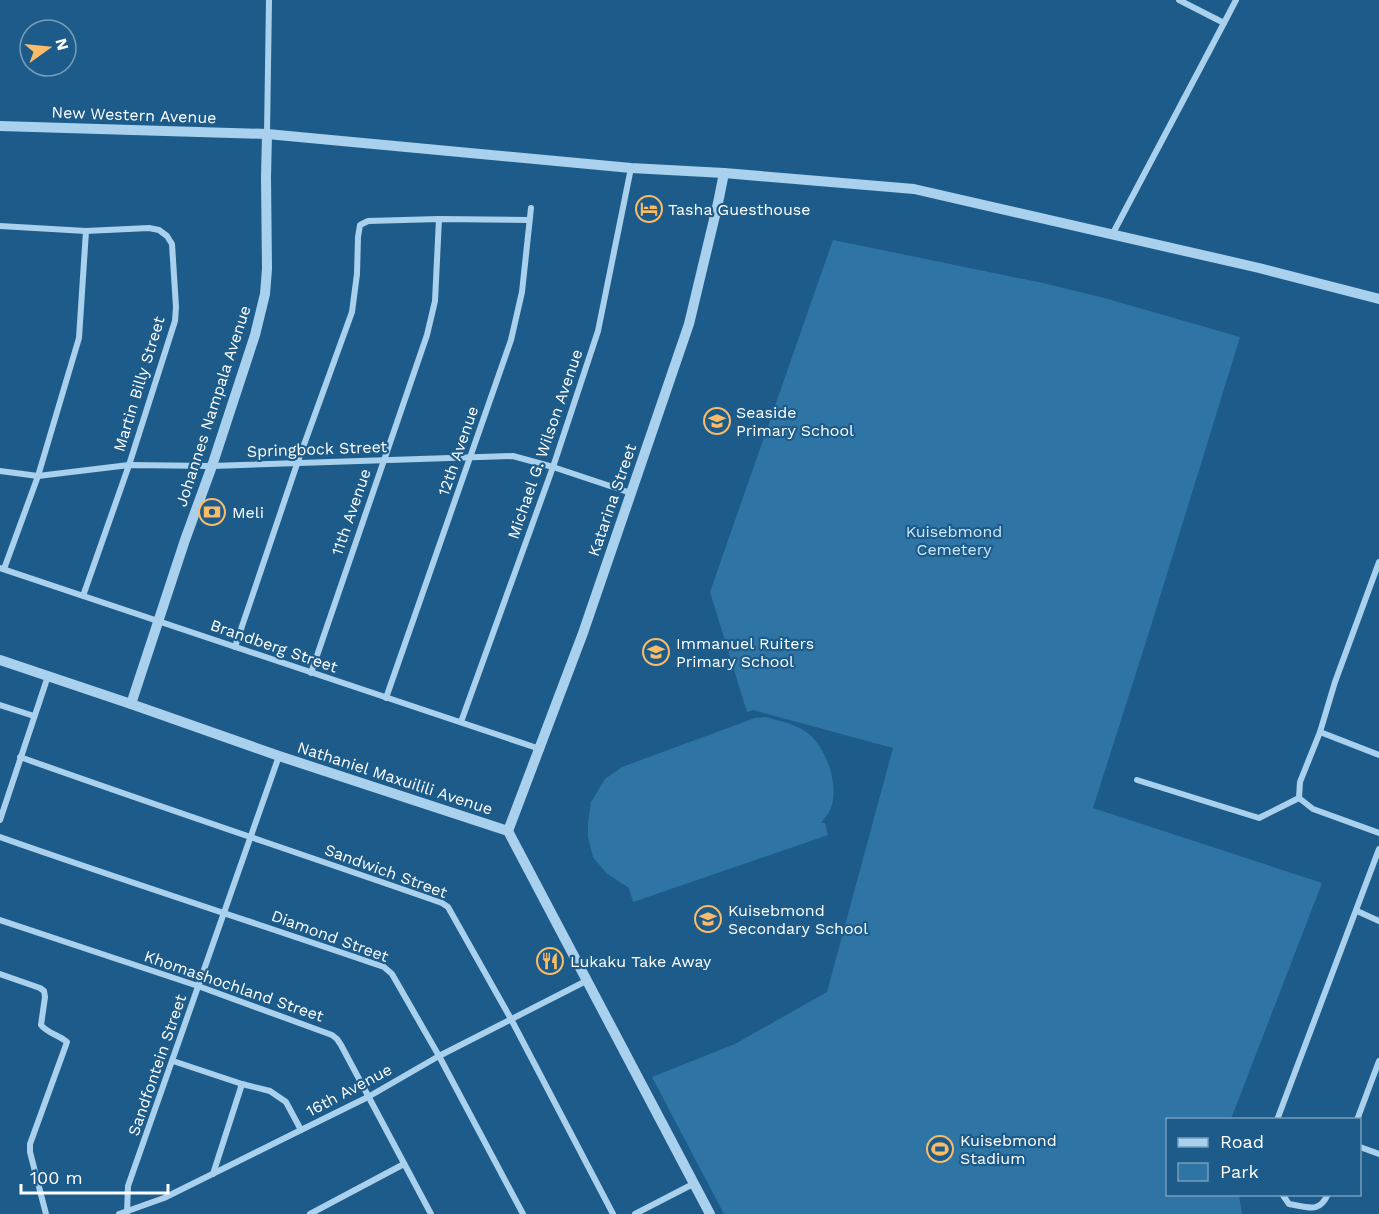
<svg xmlns="http://www.w3.org/2000/svg" width="1379" height="1214" viewBox="0 0 1379 1214" font-family="'Work Sans',sans-serif">
<style>
.green{fill:#2e75a6}
.lines{fill:none;stroke-linecap:round;stroke-linejoin:round}
.minor{stroke:#a9d0ec;stroke-width:6}
.tertiary{stroke:#a9d0ec;stroke-width:10}
.labels{text-anchor:middle;dominant-baseline:central;stroke-width:4.5;stroke-linejoin:round;paint-order:stroke}
.street-label{font-size:16px;fill:#fff;stroke:#1d5c8a}
.poi-label{font-size:16px;fill:#fff;stroke:#1d5c8a;text-anchor:start}
.park-label{font-size:16px;fill:#cee7f9;stroke:#1d5c8a}
</style>
<rect width="100%" height="100%" fill="#1d5c8a"/>
<g class="green">
<path d="M833 240 1043 283 1108 299 1240 337 1150 629 1093 808 1322 883 1231 1119 1168 1120V1194L1239 1195 1242 1214H724L652 1077 735 1044 827 992 893 748 753 710 747 712 710 592Z"/>
<path d="M765 717C780 721 797 724 809 734 827 750 839 784 831 808 829 813 824 819 821 823H825L828 835 633 902 629 888 606 873 593 857 588 837V823L591 802 605 779 622 767 755 718Z"/>
</g>
<g class="lines">
<g class="minor">
<path d="M1179 0 1224 23 1236 0"/>
<path d="M267 134 269 0"/>
<path d="M0 226 86 231 149 228 159 230 167 236 172 244 176 307 175 321 129 465 83 596"/>
<path d="M1112 235 1224 23"/>
<path d="M0 471 38 476 129 465 212 466 513 456 553 467 631 493"/>
<path d="M1379 562 1335 682 1320 732 1300 782 1299 798 1313 809 1379 833"/>
<path d="M0 568 540 749"/>
<path d="M4 569 38 476 79 338 86 231"/>
<path d="M235 647 297 464 352 312 357 274 358 237 360 225 368 221 439 219 529 220"/>
<path d="M311 673 427 335 435 301 439 219"/>
<path d="M386 698 511 340 522 292 531 208"/>
<path d="M0 705 34 716"/>
<path d="M461 722 553 467 598 331 631 168"/>
<path d="M1320 732 1379 755"/>
<path d="M20 757C160 807 302 854 442 903L448 907 511 1019 613 1214"/>
<path d="M1137 780 1259 818 1299 798"/>
<path d="M0 820 48 676"/>
<path d="M0 837C128 882 256 923 384 967L392 974 439 1056 523 1214"/>
<path d="M1357 911 1379 921"/>
<path d="M0 920 198 986 332 1035 337 1039 341 1045 431 1214"/>
<path d="M0 974 40 988 44 991 45 997 41 1025C47 1033 59 1035 67 1042L30 1144V1152L46 1214"/>
<path d="M173 1061 242 1084 270 1091 286 1102 301 1130"/>
<path d="M1277 1120 1379 849"/>
<path d="M1357 1120 1379 1061"/>
<path d="M1360 1147 1379 1154"/>
<path d="M213 1174 242 1084"/>
<path d="M1282 1194 1289 1204C1308 1207 1319 1214 1328 1194"/>
<path d="M127 1213 128 1186 279 756"/>
<path d="M119 1214 164 1198 301 1130 368 1097 439 1056 588 980"/>
<path d="M310 1214 404 1164"/>
<path d="M635 1214 695 1183"/>
</g>
<g class="tertiary">
<path d="M0 126 267 134 631 168 724 173 914 189 1259 268 1379 299"/>
<path d="M0 660 131 704 279 756 508 831 710 1214"/>
<path d="M131 704 185 540 212 466 255 335 265 294 267 269 266 177 267 134"/>
<path d="M508 831 583 633 689 324 718 203 724 173"/>
</g>
</g>
<defs>
<symbol id="hotel-ring" viewBox="-11 -11 22 22"><circle r="9.5" fill="#1d5c8a" stroke="#fbbc68" stroke-width="1.5"/><path d="M-6-4.5h1.5V1H6V5H4.5V3h-9V5H-6ZM-4 0a1.8 1.8 0 1 1 3.6 0ZM.5 0V-2.5h3Q6-2.5 6 0Z" fill="#fbbc68"/></symbol>
<symbol id="school-ring" viewBox="-11 -11 22 22"><circle r="9.5" fill="#1d5c8a" stroke="#fbbc68" stroke-width="1.5"/><path d="M0-5L7-2L0 1L-7-2ZM-4 1L0 2.5L4 1V4Q0 6-4 4Z" fill="#fbbc68"/></symbol>
<symbol id="bank-ring" viewBox="-11 -11 22 22"><circle r="9.5" fill="#1d5c8a" stroke="#fbbc68" stroke-width="1.5"/><path d="M-6-4H6V4H-6ZM0-2.3a2.3 2.3 0 1 0 0 4.6a2.3 2.3 0 1 0 0-4.6Z" fill="#fbbc68"/></symbol>
<symbol id="restaurant-ring" viewBox="-11 -11 22 22"><circle r="9.5" fill="#1d5c8a" stroke="#fbbc68" stroke-width="1.5"/><path d="M-5-6h1v4h1v-4h1v4h1v-4h1v5L-1.5 .5V6h-2V.5L-5-1ZM5-6V6H3V1.5H1.5Q1.5-4 5-6Z" fill="#fbbc68"/></symbol>
<symbol id="stadium-ring" viewBox="-11 -11 22 22"><circle r="9.5" fill="#1d5c8a" stroke="#fbbc68" stroke-width="1.5"/><path d="M0-5a6.5 5 0 1 0 0 10a6.5 5 0 1 0 0-10ZM-3.5-1.8h7v3.6h-7Z" fill="#fbbc68"/></symbol>
</defs>
<g fill-rule="evenodd">
<use href="#hotel-ring" x="634" y="194" width="30" height="30"/>
<use href="#school-ring" x="702" y="406" width="30" height="30"/>
<use href="#bank-ring" x="197" y="497" width="30" height="30"/>
<use href="#school-ring" x="641" y="637" width="30" height="30"/>
<use href="#school-ring" x="693" y="904" width="30" height="30"/>
<use href="#restaurant-ring" x="535" y="946" width="30" height="30"/>
<use href="#stadium-ring" x="925" y="1134" width="30" height="30"/>
</g>
<g class="labels">
<g class="street-label">
<text transform="translate(134 115) rotate(2)">New Western Avenue</text>
<text transform="translate(139 384) rotate(-73)">Martin Billy Street</text>
<text transform="translate(213 406) rotate(-72)">Johannes Nampala Avenue</text>
<text transform="translate(545 444) rotate(-71)">Michael G. Wilson Avenue</text>
<text transform="translate(317 449) rotate(-2)">Springbock Street</text>
<text transform="translate(458 451) rotate(-71)">12th Avenue</text>
<text transform="translate(612 500) rotate(-71)">Katarina Street</text>
<text transform="translate(351 512) rotate(-71)">11th Avenue</text>
<text transform="translate(274 646) rotate(19)">Brandberg Street</text>
<text transform="translate(395 778) rotate(18)">Nathaniel Maxuilili Avenue</text>
<text transform="translate(386 871) rotate(20)">Sandwich Street</text>
<text transform="translate(330 936) rotate(20)">Diamond Street</text>
<text transform="translate(234 986) rotate(19)">Khomashochland Street</text>
<text transform="translate(157 1065) rotate(-71)">Sandfontein Street</text>
<text transform="translate(349 1090) rotate(-28)">16th Avenue</text>
</g>
<g class="poi-label">
<text x="668" y="209">Tasha Guesthouse</text>
<text x="736" y="412">Seaside<tspan x="736" dy="18">Primary School</tspan></text>
<text x="232" y="512">Meli</text>
<text x="676" y="643">Immanuel Ruiters<tspan x="676" dy="18">Primary School</tspan></text>
<text x="728" y="910">Kuisebmond<tspan x="728" dy="18">Secondary School</tspan></text>
<text x="570" y="961">Lukaku Take Away</text>
<text x="960" y="1140">Kuisebmond<tspan x="960" dy="18">Stadium</tspan></text>
</g>
<g class="park-label">
<text x="954" y="531">Kuisebmond<tspan x="954" dy="18">Cemetery</tspan></text>
</g>
</g>
<rect x="1166" y="1118" width="195" height="78" fill="#1d5c8a" stroke="#779db9" stroke-width="1.5"/>
<rect x="1178" y="1138" width="30" height="9" fill="#a9d0ec" stroke="#779db9" stroke-width="1.5"/>
<text x="1220" y="1148" font-size="18" fill="#ffffff">Road</text>
<rect x="1178" y="1163" width="30" height="18" fill="#2e75a6" stroke="#779db9" stroke-width="1.5"/>
<text x="1220" y="1178" font-size="18" fill="#ffffff">Park</text>
<g transform="translate(48 48) rotate(75)"><circle r="28" fill="#1d5c8a" stroke="#779db9" stroke-width="1.5"/>
<path d="M0-4.5L10 22L0 15L-10 22Z" fill="#fbbc68"/>
<text y="-9" font-size="16" font-weight="bold" text-anchor="middle" fill="#ffffff">N</text>
</g>
<path d="M21 1184v9h147v-9" fill="none" stroke="#ffffff" stroke-width="3"/>
<text x="30" y="1184" font-size="18" fill="#ffffff" stroke="#1d5c8a" stroke-width="4.5" paint-order="stroke">100 m</text>
</svg>
